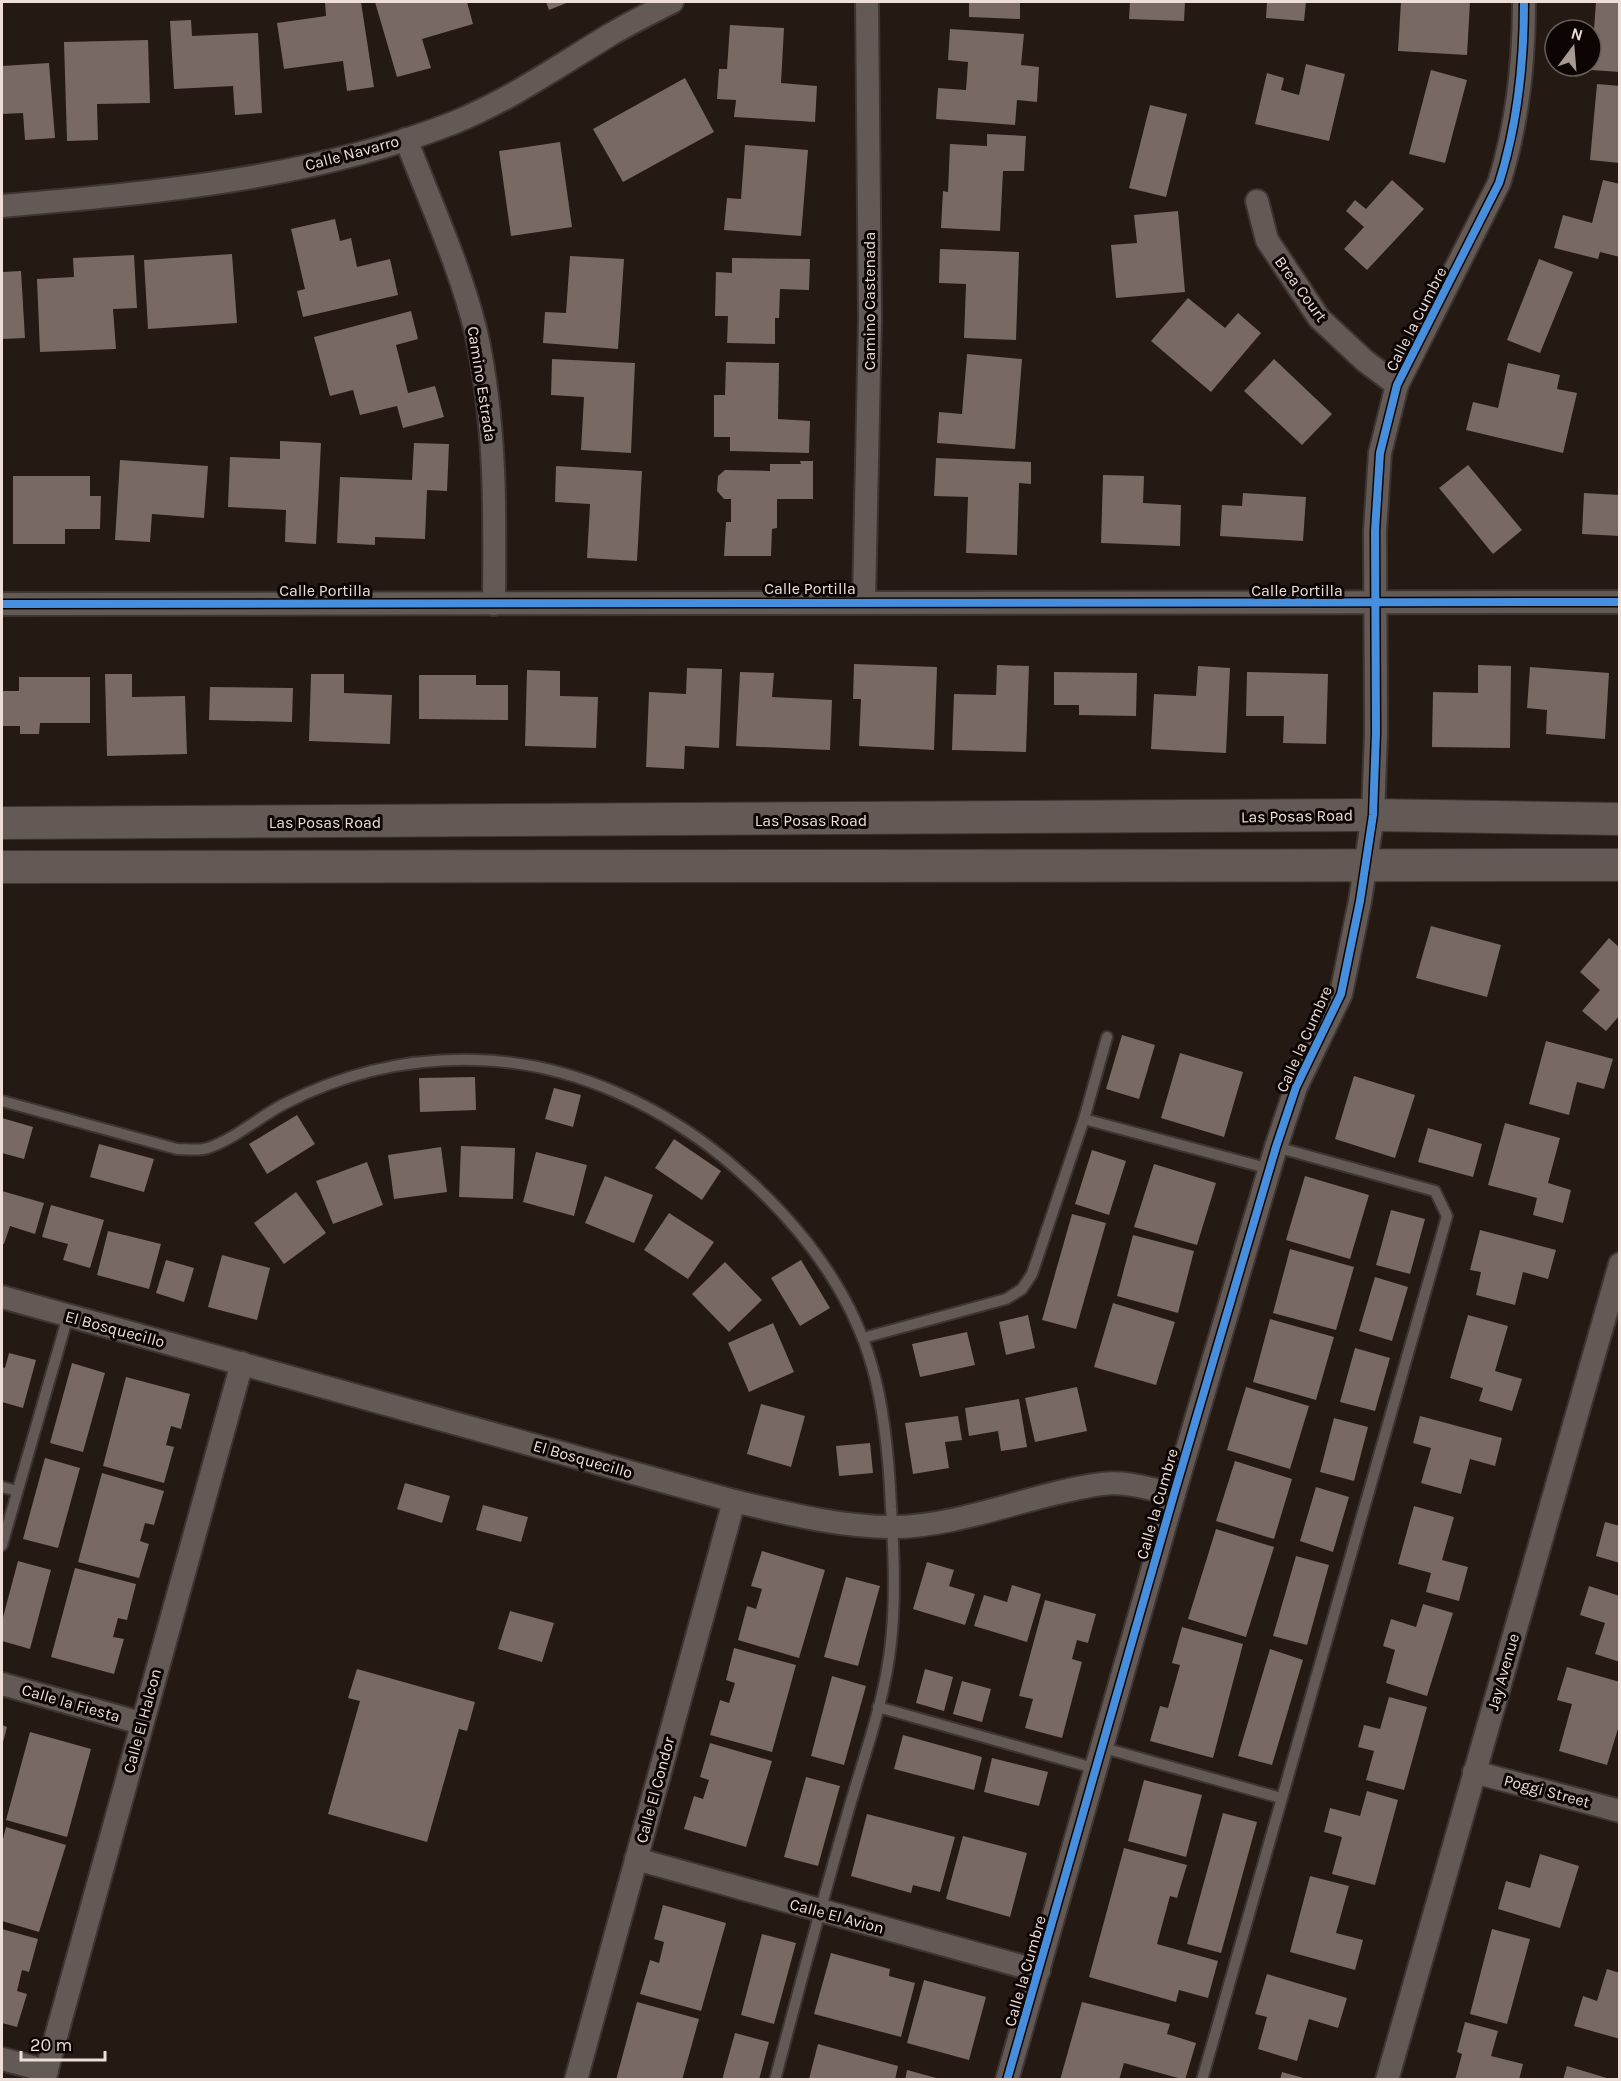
<svg xmlns="http://www.w3.org/2000/svg" width="1621" height="2081" viewBox="0 0 1621 2081" font-family="Karla,sans-serif">
<style>
.building{fill:#786963}
.lines{fill:none;stroke-linecap:round;stroke-linejoin:round}
.service-casing{stroke:#3e3431;stroke-width:14}
.minor-casing{stroke:#3e3431;stroke-width:26}
.secondary-casing{stroke:#3e3431;stroke-width:34}
.service{stroke:#635a56;stroke-width:10}
.minor{stroke:#635a56;stroke-width:22}
.secondary{stroke:#635a56;stroke-width:32}
.cycleway-casing{stroke:#0c0503;stroke-width:11}
.cycleway{stroke:#468fdf;stroke-width:8}
.labels{text-anchor:middle;dominant-baseline:central;stroke-width:6;stroke-linejoin:round;paint-order:stroke}
.street-label{font-size:16px;fill:#edded8;stroke:#0c0503}
</style>
<rect width="100%" height="100%" fill="#241913"/>
<g class="building">
<path d="M325 2H361L374 87 347 91 343 61 284 69 277 23 326 16Z"/>
<path d="M375 2H467L473 24 422 39 431 68 397 77Z"/>
<path d="M546 2H569L549 10Z"/>
<path d="M969 2H1020V19L969 17Z"/>
<path d="M1130 2H1185L1184 21 1129 19Z"/>
<path d="M1267 2H1306L1304 21 1266 18Z"/>
<path d="M1401 2H1470L1467 55 1398 51Z"/>
<path d="M1596 2H1620V72L1591 70Z"/>
<path d="M191 20 192 36 258 33 262 113 235 115 233 86 174 89 170 21Z"/>
<path d="M730 25 784 28 781 83 817 86 815 122 734 117 736 100 717 99 719 69H727Z"/>
<path d="M950 29 1024 34 1021 65 1039 67 1037 102 1017 100 1015 125 936 119 938 88 966 90 968 62 948 60Z"/>
<path d="M148 40 150 103 97 104 98 140 67 141 64 42Z"/>
<path d="M49 63 55 138 25 140 23 113 2 114V66Z"/>
<path d="M1306 64 1345 74 1329 141 1255 124 1267 73 1284 78 1281 90 1299 95Z"/>
<path d="M1431 70 1467 80 1445 163 1409 154Z"/>
<path d="M685 78 714 132 623 182 593 129Z"/>
<path d="M1597 84 1620 86V163L1590 160Z"/>
<path d="M1150 105 1187 114 1166 197 1129 188Z"/>
<path d="M987 134 1026 136 1024 171H1003L1000 231 941 228 943 191 948 192 950 144 987 146Z"/>
<path d="M560 142 572 227 511 236 499 151Z"/>
<path d="M745 145 808 150 801 236 724 230 727 198 741 199Z"/>
<path d="M1392 180 1424 209 1367 270 1344 249 1364 227 1346 211 1355 200 1366 209Z"/>
<path d="M1603 180 1620 184V257L1600 252 1598 259 1554 248 1563 215 1592 223Z"/>
<path d="M1178 211 1185 292 1116 298 1111 245 1137 243 1134 215Z"/>
<path d="M335 219 340 241 351 238 357 267 390 259 398 295 303 317 297 291 305 289 291 229Z"/>
<path d="M940 249 1019 252 1016 340 964 338 966 284 939 283Z"/>
<path d="M232 254 237 323 148 329 144 260Z"/>
<path d="M134 255 137 308 113 309 116 349 40 352 37 279 74 277 73 258Z"/>
<path d="M570 256 624 259 618 349 543 343 545 312 566 313Z"/>
<path d="M732 258 810 259 809 290 780 289 779 318H775V344L727 343 728 316H715L716 272 732 273Z"/>
<path d="M1539 259 1573 272 1540 353 1507 340Z"/>
<path d="M21 271 25 338 2 339V272Z"/>
<path d="M1188 298 1225 328 1238 313 1261 333 1211 392 1151 341Z"/>
<path d="M411 311 418 339 396 345 408 393 435 386 444 417 403 428 397 406 360 415 353 390 330 396 314 337Z"/>
<path d="M967 354 1022 359 1015 449 937 443 939 412 962 414Z"/>
<path d="M552 359 635 363 631 453 581 450 584 397 551 395Z"/>
<path d="M1274 359 1332 414 1302 445 1244 391Z"/>
<path d="M726 362 779 363 778 419 810 421 809 453 730 451V437H714V395H725Z"/>
<path d="M1508 363 1560 375 1557 389 1577 393 1563 453 1466 430 1473 402 1498 408Z"/>
<path d="M280 441 321 443 316 544 285 542 286 510 228 507 230 457 280 459Z"/>
<path d="M414 443 449 444 447 491 427 490 425 539 375 537V545L337 543 340 477 412 480Z"/>
<path d="M936 458 1031 462V484L1019 483 1017 555 966 553 968 497 934 496Z"/>
<path d="M120 460 208 466 204 518 152 514 150 542 115 540Z"/>
<path d="M800 461H813V499H777V528L772 529 771 556H724L726 522H731V499H724L717 491 718 476 725 470 770 471V464H801Z"/>
<path d="M1468 465 1522 530 1493 554 1439 488Z"/>
<path d="M556 466 642 471 637 561 587 558 590 504 555 502Z"/>
<path d="M1103 475 1144 476 1143 503 1181 505 1180 546 1101 543Z"/>
<path d="M13 476H90V496H101L100 529H65V544H13Z"/>
<path d="M1243 493 1306 497 1303 541 1220 536 1222 505 1242 506Z"/>
<path d="M1584 493 1620 495V536L1582 534Z"/>
<path d="M854 664 937 667 934 750 859 746 861 699H853Z"/>
<path d="M997 665 1029 666 1026 752 952 750 954 694 996 695Z"/>
<path d="M1478 665 1511 666 1510 748 1432 747 1433 692 1478 693Z"/>
<path d="M1198 666 1230 668 1226 753 1151 749 1154 694 1196 696Z"/>
<path d="M1530 667 1609 673 1605 739 1546 734 1547 710 1527 708Z"/>
<path d="M687 668 722 669 719 748 685 746 684 769 646 767 649 692 686 694Z"/>
<path d="M527 670 560 671V696L598 697 596 748 525 746Z"/>
<path d="M740 672 774 673 772 697 832 700 830 750 736 746Z"/>
<path d="M1054 672 1137 673 1136 716 1079 715V705H1054Z"/>
<path d="M1247 672 1328 674 1326 744 1283 743 1284 716H1246Z"/>
<path d="M105 674H132V697L185 696 187 754 107 756Z"/>
<path d="M311 674H344V693L392 695 390 744 309 741Z"/>
<path d="M419 675H476V685H508V720L419 719Z"/>
<path d="M19 677H90V723H40L39 734H20V726H2V691H19Z"/>
<path d="M210 687 293 688 292 722 209 720Z"/>
<path d="M1431 926 1501 945 1487 997 1416 978Z"/>
<path d="M1609 938 1620 948V1015L1606 1031 1582 1011 1600 990 1580 972Z"/>
<path d="M1122 1035 1155 1045 1139 1099 1106 1089Z"/>
<path d="M1546 1041 1613 1059 1604 1089 1577 1082 1569 1115 1529 1104Z"/>
<path d="M1180 1053 1243 1072 1224 1137 1161 1118Z"/>
<path d="M1354 1076 1415 1095 1395 1158 1335 1139Z"/>
<path d="M475 1077 476 1110 420 1112 419 1078Z"/>
<path d="M554 1088 581 1095 573 1127 545 1119Z"/>
<path d="M297 1115 315 1144 267 1174 249 1144Z"/>
<path d="M2 1118 33 1127 24 1159 2 1153Z"/>
<path d="M1505 1123 1560 1138 1548 1183 1571 1190 1563 1223 1533 1215 1537 1198 1488 1185Z"/>
<path d="M1428 1128 1482 1144 1473 1177 1418 1162Z"/>
<path d="M674 1139 721 1171 702 1200 655 1168Z"/>
<path d="M99 1144 154 1159 144 1192 90 1177Z"/>
<path d="M461 1146 515 1148 513 1199 459 1197Z"/>
<path d="M441 1147 447 1192 394 1199 388 1155Z"/>
<path d="M1092 1150 1126 1161 1109 1215 1075 1204Z"/>
<path d="M536 1152 587 1165 574 1216 523 1202Z"/>
<path d="M367 1162 383 1205 333 1224 316 1181Z"/>
<path d="M1154 1164 1216 1183 1197 1245 1134 1227Z"/>
<path d="M605 1176 653 1195 634 1243 585 1223Z"/>
<path d="M1305 1176 1369 1195 1350 1259 1286 1240Z"/>
<path d="M2 1191 44 1203 35 1234 10 1226 4 1244H2Z"/>
<path d="M296 1192 326 1233 284 1264 254 1223Z"/>
<path d="M51 1205 104 1220 90 1268 63 1260 68 1244 42 1237Z"/>
<path d="M1391 1210 1425 1219 1410 1274 1376 1265Z"/>
<path d="M669 1213 714 1242 688 1279 644 1250Z"/>
<path d="M1072 1214 1106 1223 1076 1329 1042 1320Z"/>
<path d="M1480 1230 1556 1250 1548 1279 1523 1272 1515 1305 1476 1295 1481 1272 1470 1270Z"/>
<path d="M108 1231 161 1244 149 1289 97 1275Z"/>
<path d="M1133 1235 1194 1251 1178 1313 1117 1296Z"/>
<path d="M1290 1249 1354 1267 1336 1330 1273 1313Z"/>
<path d="M222 1255 270 1268 257 1320 208 1307Z"/>
<path d="M166 1260 194 1268 184 1302 156 1293Z"/>
<path d="M801 1260 830 1308 800 1326 771 1278Z"/>
<path d="M725 1262 762 1300 729 1332 692 1294Z"/>
<path d="M1375 1277 1408 1287 1392 1341 1359 1331Z"/>
<path d="M1113 1303 1175 1322 1156 1385 1094 1367Z"/>
<path d="M1028 1315 1035 1348 1006 1355 999 1322Z"/>
<path d="M1468 1315 1508 1326 1495 1371 1522 1379 1512 1411 1479 1401 1483 1388 1450 1378Z"/>
<path d="M1270 1319 1334 1337 1316 1400 1253 1382Z"/>
<path d="M773 1323 794 1372 749 1392 728 1343Z"/>
<path d="M967 1332 975 1365 920 1377 912 1344Z"/>
<path d="M1355 1348 1390 1358 1375 1411 1340 1402Z"/>
<path d="M9 1353 36 1360 23 1408 2 1402V1367L5 1368Z"/>
<path d="M72 1363 105 1373 83 1452 50 1443Z"/>
<path d="M126 1377 190 1394 181 1429 171 1426 166 1445 174 1447 164 1483 103 1466Z"/>
<path d="M1077 1387 1087 1431 1035 1442 1025 1398Z"/>
<path d="M1246 1387 1309 1406 1290 1469 1227 1450Z"/>
<path d="M1019 1399 1027 1447 1001 1451 998 1431 969 1436 965 1408Z"/>
<path d="M761 1404 805 1416 791 1467 747 1454Z"/>
<path d="M958 1416 962 1440 945 1442 949 1468 913 1474 905 1423Z"/>
<path d="M1420 1416 1502 1438 1495 1466 1470 1459 1461 1494 1421 1483 1431 1448 1413 1443Z"/>
<path d="M1334 1418 1368 1427 1354 1481 1320 1472Z"/>
<path d="M870 1443 873 1473 839 1476 836 1446Z"/>
<path d="M45 1458 80 1468 58 1548 23 1539Z"/>
<path d="M1235 1461 1292 1479 1274 1539 1216 1521Z"/>
<path d="M102 1473 164 1491 154 1525 145 1523 140 1541 149 1544 139 1578 78 1562Z"/>
<path d="M405 1483 450 1496 442 1523 397 1509Z"/>
<path d="M1316 1487 1349 1497 1333 1552 1300 1541Z"/>
<path d="M483 1505 528 1517 521 1542 476 1530Z"/>
<path d="M1414 1506 1454 1517 1442 1560 1468 1567 1459 1601 1426 1592 1431 1573 1398 1564Z"/>
<path d="M1605 1522 1620 1526V1563L1596 1556Z"/>
<path d="M1216 1529 1274 1547 1246 1637 1188 1619Z"/>
<path d="M762 1551 825 1570 799 1658 738 1640 747 1606 756 1609 762 1589 751 1586Z"/>
<path d="M1296 1556 1329 1565 1307 1645 1273 1636Z"/>
<path d="M18 1561 51 1570 30 1649 2 1641V1621Z"/>
<path d="M927 1562 954 1570 949 1586 975 1594 965 1625 913 1609Z"/>
<path d="M75 1568 136 1584 127 1620 118 1618 113 1637 124 1639 114 1674 51 1657Z"/>
<path d="M846 1577 880 1586 858 1666 824 1657Z"/>
<path d="M1012 1585 1041 1594 1027 1642 974 1626 984 1595 1007 1602Z"/>
<path d="M1589 1586 1620 1596V1662L1595 1654 1605 1623 1580 1615Z"/>
<path d="M1045 1600 1096 1614 1088 1643 1077 1640 1072 1659 1082 1662 1062 1738 1025 1728 1033 1699 1019 1696Z"/>
<path d="M1423 1604 1453 1613 1427 1696 1386 1683 1395 1650 1383 1646 1391 1619 1416 1627Z"/>
<path d="M510 1611 554 1623 542 1662 498 1649Z"/>
<path d="M1182 1627 1243 1644 1213 1758 1150 1741 1160 1706 1168 1708 1180 1665 1172 1663Z"/>
<path d="M734 1648 796 1665 772 1752 710 1735 720 1700 729 1703 735 1683 726 1680Z"/>
<path d="M1270 1649 1303 1660 1272 1765 1238 1756Z"/>
<path d="M1567 1667 1620 1682V1722L1607 1765 1559 1751 1572 1704 1557 1700Z"/>
<path d="M357 1669 475 1702 467 1731 459 1729 427 1842 328 1814 360 1701 348 1698Z"/>
<path d="M925 1669 953 1677 944 1711 916 1703Z"/>
<path d="M832 1676 866 1686 844 1765 811 1756Z"/>
<path d="M962 1681 991 1689 982 1722 953 1714Z"/>
<path d="M1389 1697 1427 1707 1404 1790 1366 1780 1374 1751 1358 1747 1364 1725 1380 1729Z"/>
<path d="M2 1725 7 1727 2 1746Z"/>
<path d="M30 1732 91 1749 67 1837 6 1820Z"/>
<path d="M903 1735 982 1757 974 1790 894 1769Z"/>
<path d="M710 1743 772 1761 746 1847 684 1829 694 1796 703 1799 709 1780 700 1777Z"/>
<path d="M992 1758 1048 1772 1039 1806 984 1792Z"/>
<path d="M806 1777 840 1786 818 1866 784 1857Z"/>
<path d="M1144 1780 1202 1795 1186 1857 1128 1841Z"/>
<path d="M1367 1791 1398 1800 1375 1885 1332 1874 1342 1837 1324 1832 1330 1808 1360 1816Z"/>
<path d="M1223 1813 1257 1822 1221 1953 1187 1944Z"/>
<path d="M867 1814 955 1837 940 1892 913 1885 911 1893 851 1876Z"/>
<path d="M6 1827 66 1845 39 1932 2 1921V1843Z"/>
<path d="M963 1836 1027 1853 1010 1917 946 1899Z"/>
<path d="M1124 1848 1187 1865 1177 1898 1170 1896 1157 1944 1218 1961 1208 1998 1179 1990 1176 2002 1089 1977Z"/>
<path d="M1540 1854 1579 1866 1560 1928 1498 1909 1506 1881 1530 1888Z"/>
<path d="M1310 1876 1349 1886 1336 1933 1363 1940 1355 1970 1290 1952Z"/>
<path d="M663 1905 726 1923 701 2011 640 1994 650 1960 659 1963 664 1942 654 1939Z"/>
<path d="M2 1929 38 1939 29 1972 22 1970 17 1991 27 1994 17 2027 2 2023Z"/>
<path d="M1492 1929 1530 1939 1507 2024 1470 2014Z"/>
<path d="M762 1934 796 1943 774 2024 741 2015Z"/>
<path d="M831 1953 890 1969 889 1976 915 1983 901 2037 814 2014Z"/>
<path d="M1607 1969 1620 1973V2039L1574 2026 1583 1996 1597 2001Z"/>
<path d="M1267 1974 1347 1998 1338 2028 1309 2019 1297 2061 1258 2049 1267 2017 1255 2014Z"/>
<path d="M924 1980 986 1997 969 2060 907 2043Z"/>
<path d="M637 2002 699 2019 682 2080H616Z"/>
<path d="M1082 2002 1170 2024 1167 2034 1196 2043 1185 2080 1124 2063 1119 2080H1060Z"/>
<path d="M1465 2022 1498 2031 1491 2056 1523 2064 1519 2080H1455L1462 2054 1457 2052Z"/>
<path d="M735 2033 769 2042 759 2080H722Z"/>
<path d="M818 2044 898 2066 895 2080 809 2079Z"/>
<path d="M1567 2066 1610 2079V2080H1563Z"/>
<path d="M907 2070 940 2079V2080H905Z"/>
<path d="M1282 2072 1307 2079V2080H1280Z"/>
</g>
<g class="lines">
<defs>
<g id="service">
<path d="M2 1101 177 1149C186 1149 199 1151 208 1148 235 1139 259 1117 284 1104 343 1074 409 1058 475 1060 572 1062 669 1108 740 1172 799 1224 850 1289 872 1366 885 1411 889 1460 891 1507 894 1552 896 1598 891 1642 885 1702 862 1761 846 1819 821 1906 798 1992 775 2080"/>
<path d="M1084 1119 1270 1169"/>
<path d="M863 1338 1006 1299 1022 1289 1032 1274 1084 1119 1107 1037"/>
<path d="M2 1487 17 1491"/>
<path d="M2 1545 68 1316"/>
<path d="M878 1707 1097 1769"/>
<path d="M1104 1748 1281 1798"/>
<path d="M1202 2080 1447 1216 1435 1191 1276 1147"/>
</g>
<g id="minor">
<path d="M406 139C430 202 460 266 476 332 496 421 495 513 494 604"/>
<path d="M1257 201 1267 240 1319 318 1365 361 1397 385"/>
<path d="M2 206C153 193 310 179 453 123 508 101 557 67 608 36 628 24 650 13 672 2"/>
<path d="M864 601 870 319 867 2"/>
<path d="M2 604 1620 602"/>
<path d="M2 1297 734 1501C785 1513 839 1527 892 1527 961 1527 1033 1493 1102 1484 1126 1481 1150 1489 1174 1494"/>
<path d="M2 1684 141 1723"/>
<path d="M1474 1772 1620 1811"/>
<path d="M636 1859 1039 1971"/>
<path d="M2 2059 47 2071"/>
<path d="M44 2080 242 1363"/>
<path d="M576 2080 734 1501"/>
<path d="M1007 2080 1174 1494 1276 1147 1296 1087 1341 994 1360 901 1373 815 1376 733 1375 531 1380 453 1397 385 1499 183C1518 123 1524 64 1524 2"/>
<path d="M1387 2080 1620 1264"/>
</g>
<g id="secondary">
<path d="M2 823 1373 815 1620 819"/>
<path d="M2 867 1620 865"/>
</g>
</defs>
<use href="#service" class="service-casing"/>
<use href="#minor" class="minor-casing"/>
<use href="#secondary" class="secondary-casing"/>
<use href="#service" class="service"/>
<use href="#minor" class="minor"/>
<use href="#secondary" class="secondary"/>
<defs>
<g id="cycleway">
<path d="M2 604 1620 602"/>
<path d="M1007 2080 1174 1494 1276 1147 1296 1087 1341 994 1360 901 1373 815 1376 733 1375 531 1380 453 1397 385 1499 183C1518 123 1524 64 1524 2"/>
</g>
</defs>
<use href="#cycleway" class="cycleway-casing"/>
<use href="#cycleway" class="cycleway"/>
</g>
<g class="labels">
<g class="street-label">
<text transform="translate(352 153) rotate(-15)">Calle Navarro</text>
<text transform="translate(1301 289) rotate(54)">Brea Court</text>
<text transform="translate(869 301) rotate(-90)">Camino Castenada</text>
<text transform="translate(1416 319) rotate(-63)">Calle la Cumbre</text>
<text transform="translate(482 384) rotate(81)">Camino Estrada</text>
<text x="810" y="588">Calle Portilla</text>
<text x="325" y="590">Calle Portilla</text>
<text x="1297" y="590">Calle Portilla</text>
<text transform="translate(1297 816) rotate(-1)">Las Posas Road</text>
<text x="811" y="820">Las Posas Road</text>
<text x="325" y="822">Las Posas Road</text>
<text transform="translate(1304 1039) rotate(-66)">Calle la Cumbre</text>
<text transform="translate(115 1329) rotate(15)">El Bosquecillo</text>
<text transform="translate(583 1459) rotate(16)">El Bosquecillo</text>
<text transform="translate(1157 1504) rotate(-74)">Calle la Cumbre</text>
<text transform="translate(1503 1672) rotate(-74)">Jay Avenue</text>
<text transform="translate(71 1703) rotate(16)">Calle la Fiesta</text>
<text transform="translate(142 1721) rotate(-75)">Calle El Halcon</text>
<text transform="translate(655 1790) rotate(-75)">Calle El Condor</text>
<text transform="translate(1547 1791) rotate(15)">Poggi Street</text>
<text transform="translate(837 1916) rotate(15)">Calle El Avion</text>
<text transform="translate(1025 1971) rotate(-74)">Calle la Cumbre</text>
</g>
</g>
<rect width="1621" height="2081" fill="none" stroke="#edded8" stroke-width="6"/>
<g transform="translate(1573 48) rotate(16)"><circle r="28" fill="#0c0503" stroke="#665c58" stroke-width="1.5"/>
<path d="M0-4.5L10 22L0 15L-10 22Z" fill="#a79993"/>
<text y="-9" font-size="16" font-weight="bold" text-anchor="middle" fill="#edded8">N</text>
</g>
<path d="M21 2051v9h84v-9" fill="none" stroke="#edded8" stroke-width="3"/>
<text x="30" y="2051" font-size="18" fill="#edded8" stroke="#0c0503" stroke-width="4.5" paint-order="stroke">20 m</text>
</svg>
